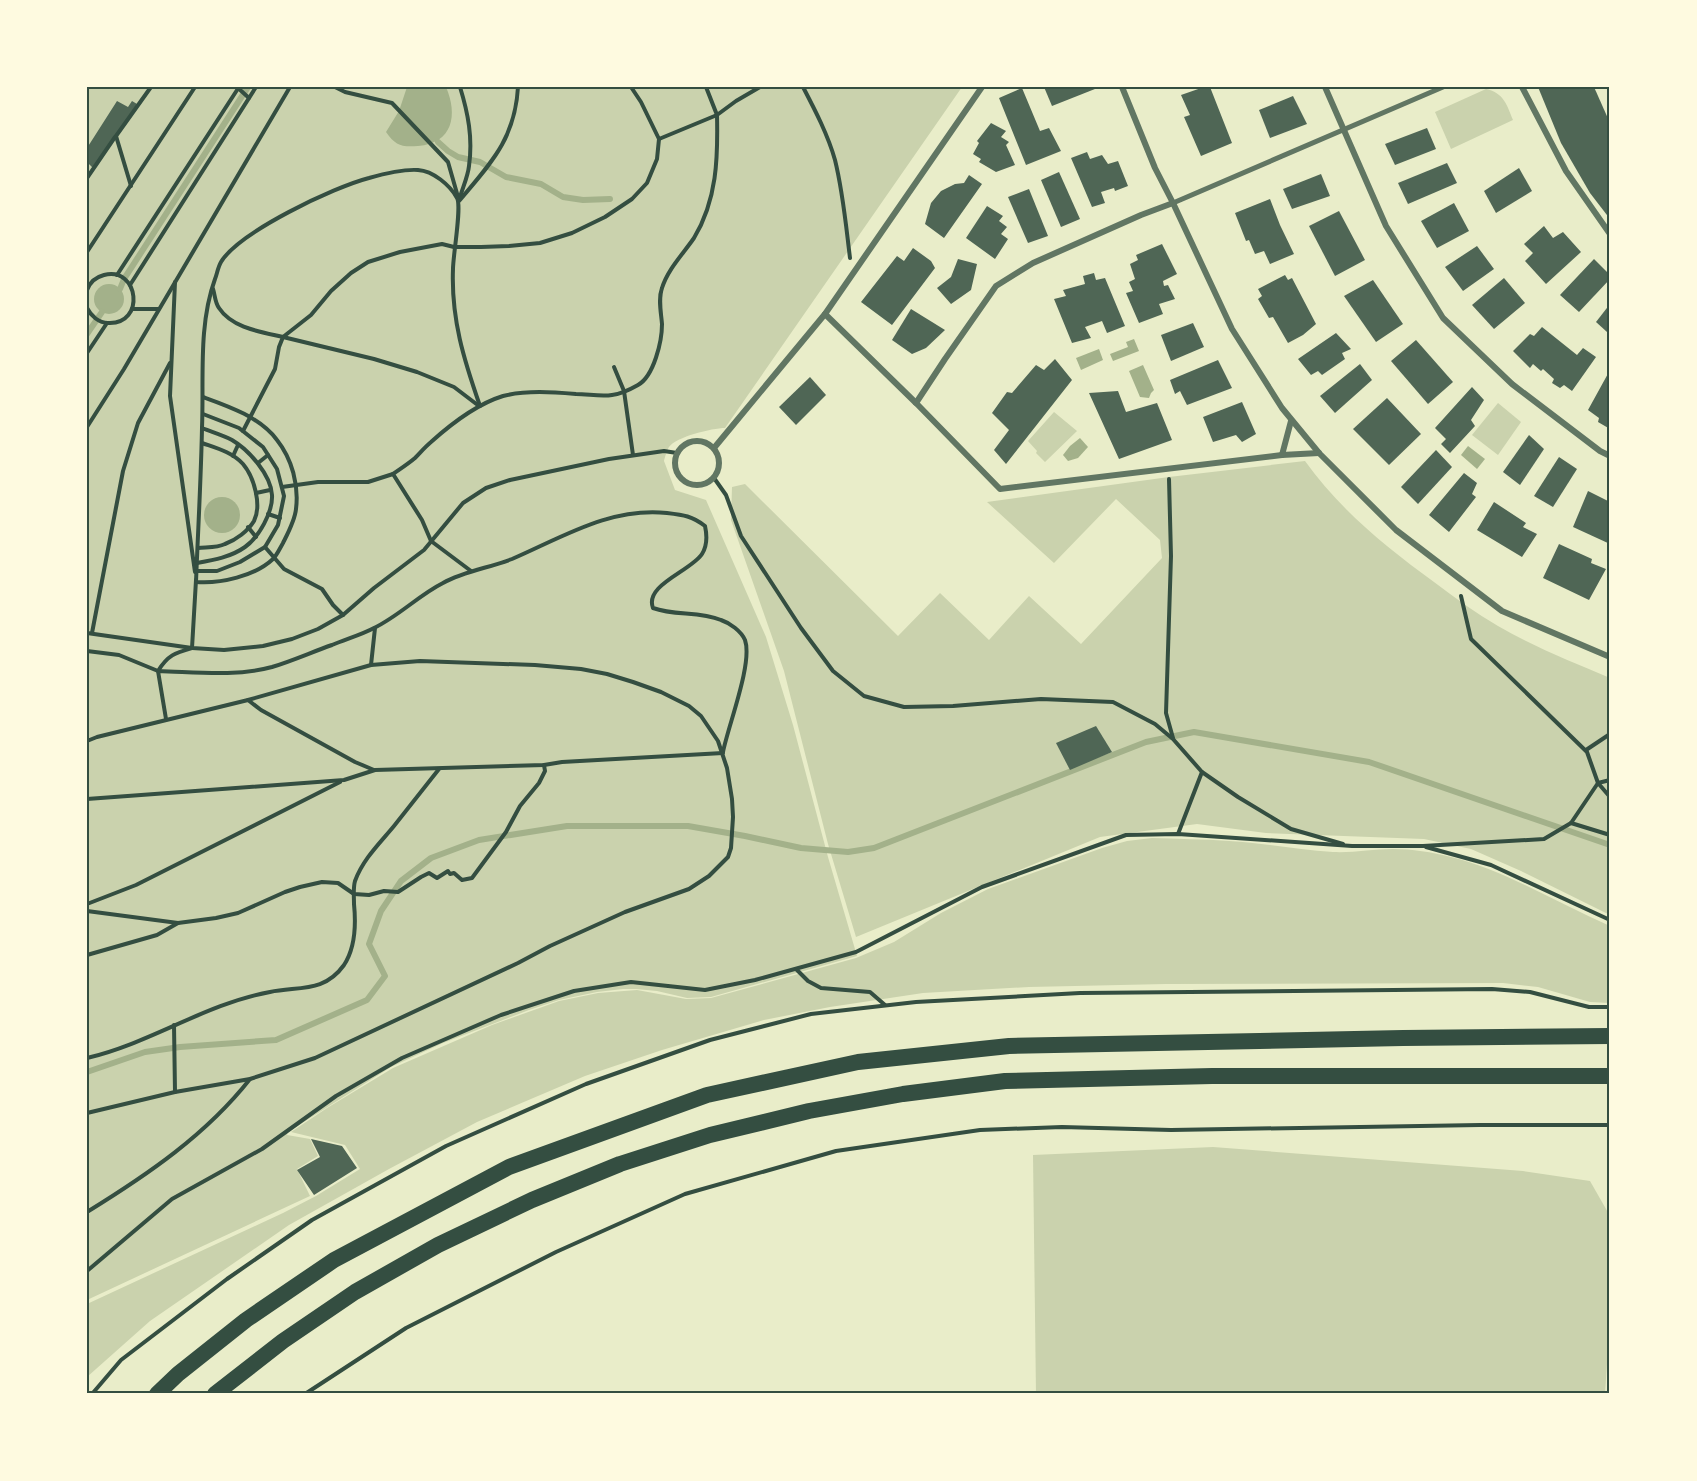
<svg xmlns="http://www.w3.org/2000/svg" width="1697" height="1481" viewBox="0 0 1697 1481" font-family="'PT Sans Narrow',sans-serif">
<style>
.green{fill:#cad2ad}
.water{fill:#a3b18a}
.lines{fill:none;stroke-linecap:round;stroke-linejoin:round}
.stream{stroke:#a3b18a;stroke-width:6}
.building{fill:#4f6655}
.path{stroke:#344e41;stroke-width:4}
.pedestrian{stroke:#617663;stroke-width:5}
.minor{stroke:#617663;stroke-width:6}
.trunk{stroke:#344e41;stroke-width:16}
.neatline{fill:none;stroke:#344e41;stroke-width:2}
</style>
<rect width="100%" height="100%" fill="#e9edc9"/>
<g class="green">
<path d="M87 87H962L725 428C712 428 676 437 669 447 667 450 665 457 664 461L675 490 706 500 766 637 793 725 828 857 857 956 711 997 687 998 657 991 636 989H623L597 992 559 1000 529 1010 443 1043 391 1067 288 1132 287 1135 310 1139 318 1156 297 1169 310 1196 87 1300Z"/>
<path d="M1486 89C1504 93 1507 105 1513 120L1451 149 1435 112Z"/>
<path d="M1498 403 1521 422 1498 455 1472 435Z"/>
<path d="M1054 412 1077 431 1045 462 1036 453 1037 451 1028 441Z"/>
<path d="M1305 461C1339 509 1387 548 1434 582 1455 598 1476 613 1498 626 1534 647 1572 662 1610 678V915L1521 871 1471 849 1424 839 1266 833 1197 824 1100 837 856 937 828 844 784 671 731 520 732 487 745 484 898 636 940 593 989 640 1029 596 1081 644 1162 558 1160 540 1116 499 1054 563 987 502 1169 477Z"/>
<path d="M1152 838C1177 839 1203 839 1229 841 1264 843 1298 850 1333 852 1353 853 1373 849 1393 849 1412 849 1432 852 1451 857 1507 871 1557 903 1610 926V1003L1590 1002 1538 987 1503 983 1166 984 1029 987 923 993 830 1007 764 1020 662 1050 585 1076 477 1122 389 1169 289 1225 150 1321 87 1377V1304L283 1213 316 1196 360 1169 345 1145 291 1132 327 1108 393 1068 492 1025 559 1001 598 993 637 990 686 999 711 998 856 958 894 942 941 913 988 889 1102 848 1127 841Z"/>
<path d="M1213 1147 1523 1171 1590 1181 1610 1216V1319L1605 1394H1036L1033 1155Z"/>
</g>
<g class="water">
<path d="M407 87H446C458 115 453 143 418 146 401 147 396 146 386 132L399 111Z"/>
<circle cx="109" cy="299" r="15"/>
<path d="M1134 339 1139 351 1113 361 1110 354 1128 347 1126 342Z"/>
<path d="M1099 349 1103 360 1081 370 1076 358Z"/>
<path d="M1143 365 1154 390 1151 393 1149 398 1140 397 1129 371Z"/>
<path d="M1080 438 1088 447 1078 458 1068 461 1063 455 1070 446Z"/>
<path d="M1468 446 1485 459 1477 469 1461 455Z"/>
<circle cx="222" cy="515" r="18"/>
</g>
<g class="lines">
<g class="stream">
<path d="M438 142 448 151 458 157 480 162 506 177 541 184 563 197 583 200 610 199"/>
<path d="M120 289 124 279 248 87"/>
<path d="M87 334 102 312"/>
<path d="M87 1072 145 1052 180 1047 276 1040 367 1000 385 976 369 944 381 911 401 881 431 858 479 840 567 826H688L745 836 801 848 848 852 874 848 1146 742 1194 732 1369 762 1610 845"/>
</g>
</g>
<g class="building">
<path d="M1044 87H1100L1052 106Z"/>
<path d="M1204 87H1210L1232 143 1201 156 1184 117 1190 115 1181 95Z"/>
<path d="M1538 87H1594L1610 123V219L1590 193 1561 143Z"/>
<path d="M1022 88 1040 131 1049 128 1061 151 1026 165 999 98Z"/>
<path d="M1293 96 1307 124 1270 138 1259 110Z"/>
<path d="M117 101 128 107 132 101 137 104 93 168 87 162V148Z"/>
<path d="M991 123 1006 131 1001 137 1009 142 1006 145 1015 165 996 172 979 162 981 159 973 154 979 143 977 141Z"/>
<path d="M1427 128 1436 149 1395 165 1385 144Z"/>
<path d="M1087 152 1090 159 1102 155 1108 164 1118 161 1128 186 1115 191 1114 188 1101 192 1105 203 1092 207 1071 158Z"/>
<path d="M1447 163 1457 183 1408 204 1398 183Z"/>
<path d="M1519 168 1532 191 1496 213 1484 191Z"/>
<path d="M1059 172 1080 219 1061 227 1041 180Z"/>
<path d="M1321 174 1330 196 1292 209 1283 189Z"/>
<path d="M969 175 982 184 944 238 925 224 931 203 941 191 955 184 964 183Z"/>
<path d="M1029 189 1048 236 1028 243 1008 197Z"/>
<path d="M1270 199 1280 225 1294 254 1270 264 1264 251 1255 254 1249 240 1246 241 1235 213Z"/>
<path d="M1454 203 1469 231 1437 248 1421 221Z"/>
<path d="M987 206 1003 216 999 221 1007 227 1001 234 1008 239 995 259 966 238Z"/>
<path d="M1339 211 1365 260 1335 276 1309 226Z"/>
<path d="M1544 226 1553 238 1563 232 1581 252 1546 284 1525 261 1533 253 1524 244Z"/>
<path d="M1162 244 1177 274 1163 281 1164 286 1168 285 1175 299 1159 304 1163 314 1139 323 1126 293 1133 291 1129 282 1135 279 1130 264 1138 260 1136 255Z"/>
<path d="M1477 246 1494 269 1463 291 1445 267Z"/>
<path d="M913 248 931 261 935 268 892 325 861 302 897 256 904 261Z"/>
<path d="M958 259 977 264 971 290 951 304 937 288 951 277Z"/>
<path d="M1594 259 1610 275V279L1579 312 1560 295Z"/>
<path d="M1094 273 1096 280 1105 278 1125 326 1107 333 1102 321 1085 327 1091 338 1072 343 1054 299 1066 296 1063 290 1085 284 1083 276Z"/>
<path d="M1285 275 1288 280 1292 278 1316 324 1303 335 1288 343 1273 317 1269 318 1258 299 1262 296 1258 289Z"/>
<path d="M1504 278 1525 303 1494 329 1472 305Z"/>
<path d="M1373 280 1403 324 1376 342 1344 296Z"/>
<path d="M1610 304V330L1607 332 1596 322Z"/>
<path d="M911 309 945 330 926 348 912 354 892 340Z"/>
<path d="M1193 323 1204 347 1171 361 1161 335Z"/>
<path d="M1542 327 1577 355 1583 348 1596 357 1572 391 1564 385 1560 388 1552 383 1554 379 1543 369 1541 371 1533 364 1530 368 1513 351 1530 334 1534 336Z"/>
<path d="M1336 333 1351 349 1342 353 1345 359 1322 375 1318 371 1311 375 1298 359Z"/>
<path d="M1416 340 1453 382 1428 404 1391 361Z"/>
<path d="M1055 359 1072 380 1006 464 994 450 1009 430 992 413 1007 392 1012 393 1036 365 1044 370Z"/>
<path d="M1218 360 1232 388 1187 405 1180 391 1175 394 1170 380Z"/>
<path d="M1360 364 1372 380 1335 413 1320 396Z"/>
<path d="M1610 370V429L1598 422 1599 418 1588 410Z"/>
<path d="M810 377 826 395 796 425 779 407Z"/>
<path d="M1472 387 1484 400 1471 420 1475 426 1450 453 1441 444 1446 439 1435 428Z"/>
<path d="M1118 391 1126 412 1157 403 1172 440 1119 459 1089 393Z"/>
<path d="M1387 398 1421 434 1389 465 1353 429Z"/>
<path d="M1242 402 1256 434 1242 442 1236 435 1213 442 1203 417Z"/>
<path d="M1529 435 1544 449 1520 485 1503 472Z"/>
<path d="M1436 450 1452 467 1418 504 1401 487Z"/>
<path d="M1559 457 1577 469 1553 507 1534 496Z"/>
<path d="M1464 473 1477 483 1472 494 1476 497 1449 532 1429 515Z"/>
<path d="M1588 491 1610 502V544L1573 527Z"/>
<path d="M1494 502 1526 523 1523 527 1537 534 1522 557 1477 530Z"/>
<path d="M1559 544 1592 559 1591 563 1606 569 1589 600 1543 578Z"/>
<path d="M1096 726 1112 752 1070 770 1056 743Z"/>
<path d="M311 1139 342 1146 357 1168 314 1195 297 1170 320 1157Z"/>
</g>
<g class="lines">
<g class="path">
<path d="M335 87 345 92 392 103 448 162 458 197"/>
<path d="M631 87 641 102 659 139 717 115 706 87"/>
<path d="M803 87C815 110 828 135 835 160 843 192 846 226 850 258"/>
<path d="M238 88 249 98"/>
<path d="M87 178 115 137"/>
<path d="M131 186 116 136 151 87"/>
<path d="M460 197C463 187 468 176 469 166 473 138 468 113 460 87"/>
<path d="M459 201C491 163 515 139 518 87"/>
<path d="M87 252 195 87"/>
<path d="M117 275 239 87"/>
<path d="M175 282 170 396 195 572"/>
<path d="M130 285 256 87"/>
<path d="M213 289C215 295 215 303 219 308 232 328 261 332 283 337L311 315 331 291 351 273 368 262 400 252 442 244 454 247H481L509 246 540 243 572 233 605 217 632 199 647 183 657 159 659 139"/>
<path d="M87 290C90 282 96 277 104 275 139 266 146 325 108 323 99 323 91 316 87 308"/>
<path d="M132 309H158"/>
<path d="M87 353 107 323"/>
<path d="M614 367 624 391 633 455"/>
<path d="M203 397C228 406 260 417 277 440 292 459 299 485 296 509 295 520 288 533 283 543 280 548 277 555 273 559 255 576 220 584 196 582 198 530 201 479 202 428 204 379 198 326 215 279 217 274 218 267 221 262 239 232 334 187 369 178 383 174 403 169 418 170 433 171 450 185 457 198 462 206 453 255 453 269 451 319 464 360 480 406"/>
<path d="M87 427 124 369 290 87"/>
<path d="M243 431 275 369 279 347 283 337 374 359 417 372 454 387 479 406"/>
<path d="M233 456 238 445"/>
<path d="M258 463 268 455"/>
<path d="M714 478 726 495 741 536 801 628 833 671 864 696 904 707 953 706 1041 699 1113 702 1155 724 1173 739 1202 772 1238 797 1291 829 1343 844"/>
<path d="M1169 479 1171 556 1166 713 1173 738"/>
<path d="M282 487 318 482H368L393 474"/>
<path d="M256 493 270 490"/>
<path d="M268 514 280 518"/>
<path d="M248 527 256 537"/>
<path d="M265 547 284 569 322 589 333 605 343 615"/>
<path d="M198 548C206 547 217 548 225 544 236 540 248 531 254 521 262 505 254 477 243 464 232 452 216 448 202 443"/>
<path d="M197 563C214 560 231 557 245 547 259 537 273 512 272 495 271 475 249 450 232 440 223 435 212 432 202 428"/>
<path d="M197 571H217L240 562 265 547 278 525 284 496 277 469 263 447 239 428 203 414"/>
<path d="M471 571 431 541 422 520 393 474C400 469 408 464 415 458 420 453 425 447 431 442 451 424 477 404 503 396 526 390 553 392 576 394 588 394 601 397 612 395 620 394 631 389 638 385 654 376 662 341 662 324 661 312 658 299 662 288 668 269 683 254 694 238 717 200 718 158 717 115L736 101 760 87"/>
<path d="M1461 596 1471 639 1587 752 1598 783 1610 797"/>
<path d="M87 633 192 648 224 650 263 646 292 639 318 629 343 615 374 588 424 550 463 503 486 488 510 480 609 459 664 451 677 453"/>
<path d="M92 633 123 471 138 423 170 363"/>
<path d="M87 651 119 655 158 671C168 655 175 653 192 648L196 580"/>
<path d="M371 665 375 628"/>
<path d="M248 700 261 710 355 762 374 770"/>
<path d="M166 719 158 671C196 672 235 677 272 667 292 661 312 652 332 645 346 639 361 635 374 628 399 616 419 595 443 583 464 571 489 568 512 559 563 537 610 507 667 513 684 515 692 516 705 526 707 535 707 546 702 554 691 571 644 585 653 608 675 616 699 611 721 620 730 623 741 631 745 640 753 663 728 726 723 752"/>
<path d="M87 741 97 737 248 700 371 665 420 661 535 665 581 669 607 674 633 682 661 692 689 706 701 716 718 741 727 768 732 799 733 817 731 848 728 857 709 876 689 889 625 912 550 946 518 963 315 1058 250 1079 175 1092 87 1113"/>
<path d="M1586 750 1610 734"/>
<path d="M87 799 344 780 375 770 544 765 562 762 723 753"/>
<path d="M1571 823 1610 835"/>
<path d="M1178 834 1202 772"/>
<path d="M1426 847 1491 865 1610 920"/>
<path d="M87 904 136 885 340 782"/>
<path d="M87 911 178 923"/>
<path d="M87 955 157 935 178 923 216 918 238 913 285 892 300 887 322 882 338 883 354 894 369 895 384 891 398 892 421 877 429 873 437 878 448 871 450 874 454 873 462 880 472 878 506 832 520 806 539 783 545 771 544 765"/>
<path d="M796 969 808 981 821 988 870 992 885 1005"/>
<path d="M174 1025 175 1092"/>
<path d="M87 1058C151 1043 205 1004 270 992 299 986 324 993 344 965 356 947 356 924 354 904 354 896 353 888 355 881 363 859 380 843 394 826 409 807 424 788 439 769"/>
<path d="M87 1212C147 1175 206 1135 250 1079"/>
<path d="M87 1271 172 1199 262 1149 336 1096 402 1058 501 1015 574 991 631 982 705 990 755 980 856 952 982 887 1126 835 1178 834 1352 846H1423L1544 839 1571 823 1598 783 1610 780"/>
<path d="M92 1394 121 1360 227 1279 312 1220 446 1146 586 1084 710 1040 811 1014 916 1002 1080 993 1492 989 1530 992 1589 1007H1610"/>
<path d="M305 1394 406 1328 556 1252 685 1194 836 1151 980 1130 1062 1127 1171 1130 1480 1125H1610"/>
</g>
<path class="pedestrian" d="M1173 203 1443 87"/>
<g class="minor">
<path d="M1122 87 1155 168 1173 203 1232 329 1282 408 1319 453 1396 530 1502 611 1610 657"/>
<path d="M1325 87 1386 226 1443 318 1512 384 1600 451 1610 456"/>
<path d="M1522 87 1566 171 1610 234"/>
<path d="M825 314 916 403 1000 489 1282 455 1319 453"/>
<path d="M916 403 945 359 996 286 1033 263 1141 215 1173 203"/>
<circle cx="697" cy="463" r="22"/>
<path d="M714 448 825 314 982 87"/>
<path d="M1282 455 1291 421"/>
</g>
<g class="trunk">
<path d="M157 1394 178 1374 246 1320 334 1260 509 1167 707 1095 858 1062 1009 1046 1403 1038 1610 1036"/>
<path d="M215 1394 283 1341 355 1292 438 1245 532 1200 620 1164 710 1135 809 1111 903 1094 1005 1081 1212 1076H1610"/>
</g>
</g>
<rect width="1697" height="1481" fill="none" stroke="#fefae0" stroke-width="177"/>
<rect x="88" y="88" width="1520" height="1304" class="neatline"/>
</svg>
